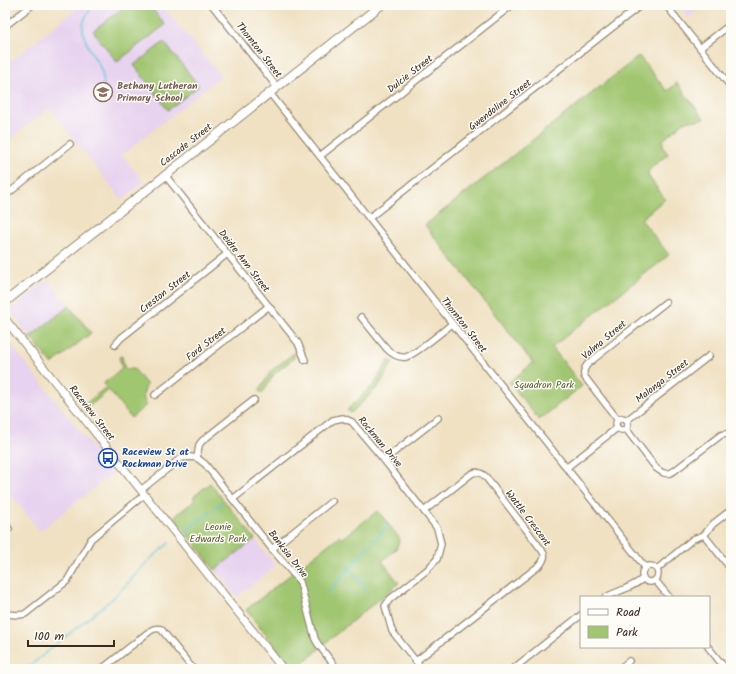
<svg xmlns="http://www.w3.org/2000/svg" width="736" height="674" viewBox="0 0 736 674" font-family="Kalam,sans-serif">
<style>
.built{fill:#e7d2ef}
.green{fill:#a1c671;stroke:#6e7848}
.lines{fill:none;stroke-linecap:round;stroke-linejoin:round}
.stream{stroke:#58c3d3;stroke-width:1.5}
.minor-casing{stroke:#968670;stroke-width:8}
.tertiary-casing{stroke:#968670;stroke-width:9}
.secondary-casing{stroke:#968670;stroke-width:10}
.minor{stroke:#fff;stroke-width:5.5}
.tertiary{stroke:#fff;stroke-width:7}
.secondary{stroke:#fff;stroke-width:8}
.labels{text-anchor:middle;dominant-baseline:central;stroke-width:3;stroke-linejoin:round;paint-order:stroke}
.street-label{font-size:10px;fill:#3b2a1e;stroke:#fdfcf7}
.education-label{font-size:10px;font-weight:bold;fill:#785e54;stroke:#fdfcf7;text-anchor:start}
.park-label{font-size:10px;fill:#5a5937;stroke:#fdfcf7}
.transit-label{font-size:10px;font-weight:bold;fill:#164399;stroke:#fdfcf7;text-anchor:start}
</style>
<rect width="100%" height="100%" fill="#fdfcf7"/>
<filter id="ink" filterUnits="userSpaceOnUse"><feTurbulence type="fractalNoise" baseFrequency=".025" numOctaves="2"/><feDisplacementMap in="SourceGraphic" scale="8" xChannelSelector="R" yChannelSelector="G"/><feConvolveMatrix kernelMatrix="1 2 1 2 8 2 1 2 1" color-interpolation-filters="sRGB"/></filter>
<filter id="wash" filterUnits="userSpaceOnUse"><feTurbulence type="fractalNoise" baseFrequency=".012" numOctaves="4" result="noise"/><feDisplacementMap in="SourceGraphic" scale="16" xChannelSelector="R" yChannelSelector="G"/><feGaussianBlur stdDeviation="0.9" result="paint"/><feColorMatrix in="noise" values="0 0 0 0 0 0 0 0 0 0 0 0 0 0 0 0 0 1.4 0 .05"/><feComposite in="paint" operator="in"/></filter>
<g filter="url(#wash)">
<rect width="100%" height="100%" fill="#f0e1c3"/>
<g class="built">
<path d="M81 5H162L221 76 122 155 144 182 122 200 49 108 5 143V66Z"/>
<path d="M678 5H704L688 18Z"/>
<path d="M48 280 69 306 30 337 12 313V310L13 308Z"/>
<path d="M5 337 113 473 40 531 5 488Z"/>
<path d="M255 539 276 566 237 597 215 570Z"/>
</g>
<g class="green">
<path d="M127 5H149L165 25 117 62 93 31Z"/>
<path d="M164 42 199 86 168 110 134 65Z"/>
<path d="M639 56 667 91 677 83 704 119 684 122 663 140V147L668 154 649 170 648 173 649 177 665 199 641 219 669 255 552 347 582 386 539 420 509 382 533 363 425 225Z"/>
<path d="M69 306 91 333 52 364 30 337Z"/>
<path d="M294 353V358L274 374 262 394 259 391 271 371Z"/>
<path d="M122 356 125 369H134L147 385C143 392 142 398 146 405L131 418 109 390 87 408 84 405 106 387 104 383 122 369 119 357Z"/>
<path d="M389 360 393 362 378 387 351 413 347 410 374 384Z"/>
<path d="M210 483 255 539 215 570 174 517 195 500 193 497Z"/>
<path d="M378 511 400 539 396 549 382 561 399 583 330 639 315 653 294 669H293L246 610 339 536 342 539 376 512Z"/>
</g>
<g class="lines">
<g class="stream">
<path d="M94 5C75 25 83 38 95 59 97 62 100 66 101 70 105 80 104 91 101 101"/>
<path d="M184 532 222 503"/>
<path d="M349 569 364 586 367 591"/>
<path d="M327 592H328L388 525"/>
<path d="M26 669 112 599 130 581 141 568 155 555 169 543"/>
</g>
</g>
</g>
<g filter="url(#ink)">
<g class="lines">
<defs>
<g id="minor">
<path d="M212 5 277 87"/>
<path d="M666 5 731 87"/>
<path d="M5 26 32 5"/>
<path d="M700 48 731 24"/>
<path d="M269 92 645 567"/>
<path d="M320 156 512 5"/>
<path d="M165 175 298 343 305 360"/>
<path d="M5 196 70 144"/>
<path d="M369 218 641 5"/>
<path d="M361 317 387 349C392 354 398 358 406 357 415 355 443 331 452 324"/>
<path d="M115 345 121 338 227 254"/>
<path d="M155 395 269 306"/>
<circle cx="622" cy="424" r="6"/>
<path d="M618 420 584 376C583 370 585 366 590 362L666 302"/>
<path d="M627 420 709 356"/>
<path d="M626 429 656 468C662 473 667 476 674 471L721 435 725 434 731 435"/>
<path d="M197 458 199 445 202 441 254 400"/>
<path d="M384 460 438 418"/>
<path d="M566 468 617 428"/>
<path d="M141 490 181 458 190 457 197 458 205 464 272 549 300 582 315 639 318 644 337 669"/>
<path d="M233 499 333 420 343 418 352 422 384 460 437 528 441 544 437 559 427 570 390 599 385 606 392 631 422 669"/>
<path d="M5 523 9 529"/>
<path d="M704 535 731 569"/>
<path d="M272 549 332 501"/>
<circle cx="650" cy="574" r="8"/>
<path d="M657 569 693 539 704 535 713 524 731 510"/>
<path d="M655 580 669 597"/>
<path d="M606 597C615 592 637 586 643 578"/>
<path d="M5 614 19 615 25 614 67 581 91 539 144 495"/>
<path d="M708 647 726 669"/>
<path d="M416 661 540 565C547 556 545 554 538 545L485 476C480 472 476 471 471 474L424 511"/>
<path d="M102 669 150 631C154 628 157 628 161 629L193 669"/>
<path d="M513 669 581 615"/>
<path d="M619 669 629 661"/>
</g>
<path id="tertiary" d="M5 319 283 669"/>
<path id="secondary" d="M5 302 381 5"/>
</defs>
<use href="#minor" class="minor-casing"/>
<use href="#tertiary" class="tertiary-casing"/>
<use href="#secondary" class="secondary-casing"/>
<use href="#minor" class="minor"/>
<use href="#tertiary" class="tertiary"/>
<use href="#secondary" class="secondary"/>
</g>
</g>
<defs>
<symbol id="school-ring" viewBox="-11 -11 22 22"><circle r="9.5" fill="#fdfcf7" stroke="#8d6e63" stroke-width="1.5"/><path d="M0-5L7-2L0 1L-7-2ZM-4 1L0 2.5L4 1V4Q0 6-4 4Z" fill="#8d6e63"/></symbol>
<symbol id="bus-ring" viewBox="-11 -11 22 22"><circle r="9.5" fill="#fdfcf7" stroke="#1a4fb4" stroke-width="1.5"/><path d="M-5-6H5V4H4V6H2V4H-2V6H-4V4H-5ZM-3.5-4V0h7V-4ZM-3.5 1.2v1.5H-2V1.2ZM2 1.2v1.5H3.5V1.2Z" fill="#1a4fb4"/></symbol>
</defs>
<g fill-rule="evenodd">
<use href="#school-ring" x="92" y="81" width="22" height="22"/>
<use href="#bus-ring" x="97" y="447" width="22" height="22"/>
</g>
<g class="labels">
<g class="street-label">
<text transform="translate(259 50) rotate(52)">Thornton Street</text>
<text transform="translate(410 74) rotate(-38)">Dulcie Street</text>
<text transform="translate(500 105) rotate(-38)">Gwendoline Street</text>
<text transform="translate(186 145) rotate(-38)">Cascade Street</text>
<text transform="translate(244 261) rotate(52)">Deidre Ann Street</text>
<text transform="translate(165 292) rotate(-38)">Creston Street</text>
<text transform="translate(464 325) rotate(52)">Thornton Street</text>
<text transform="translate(604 340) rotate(-40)">Valma Street</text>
<text transform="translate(206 344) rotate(-38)">Ford Street</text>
<text transform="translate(662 381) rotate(-38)">Malonga Street</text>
<text transform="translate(92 413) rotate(52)">Raceview Street</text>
<text transform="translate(380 442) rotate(50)">Rockman Drive</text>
<text transform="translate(528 518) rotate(53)">Wattle Crescent</text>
<text transform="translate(288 554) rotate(52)">Banksia Drive</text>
</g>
<g class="education-label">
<text x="117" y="86">Bethany Lutheran<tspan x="117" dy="12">Primary School</tspan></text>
</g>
<g class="park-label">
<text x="544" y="385">Squadron Park</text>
<text x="218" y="527">Leonie<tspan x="218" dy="12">Edwards Park</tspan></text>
</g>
<g class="transit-label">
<text x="122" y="452">Raceview St at<tspan x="122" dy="12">Rockman Drive</tspan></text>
</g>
</g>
<rect width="736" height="674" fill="none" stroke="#fdfcf7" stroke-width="20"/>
<rect x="580" y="596" width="130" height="52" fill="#fdfcf7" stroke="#afa8a0"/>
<rect x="588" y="609" width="20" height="6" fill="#ffffff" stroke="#afa8a0"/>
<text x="616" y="616" font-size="12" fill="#3b2a1e">Road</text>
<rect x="588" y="626" width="20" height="12" fill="#a1c671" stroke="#afa8a0"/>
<text x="616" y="636" font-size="12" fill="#3b2a1e">Park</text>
<path d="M28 640v6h86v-6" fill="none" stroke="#3b2a1e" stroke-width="2"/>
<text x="34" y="640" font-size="12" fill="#3b2a1e" stroke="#fdfcf7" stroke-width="3" paint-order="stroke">100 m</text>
</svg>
